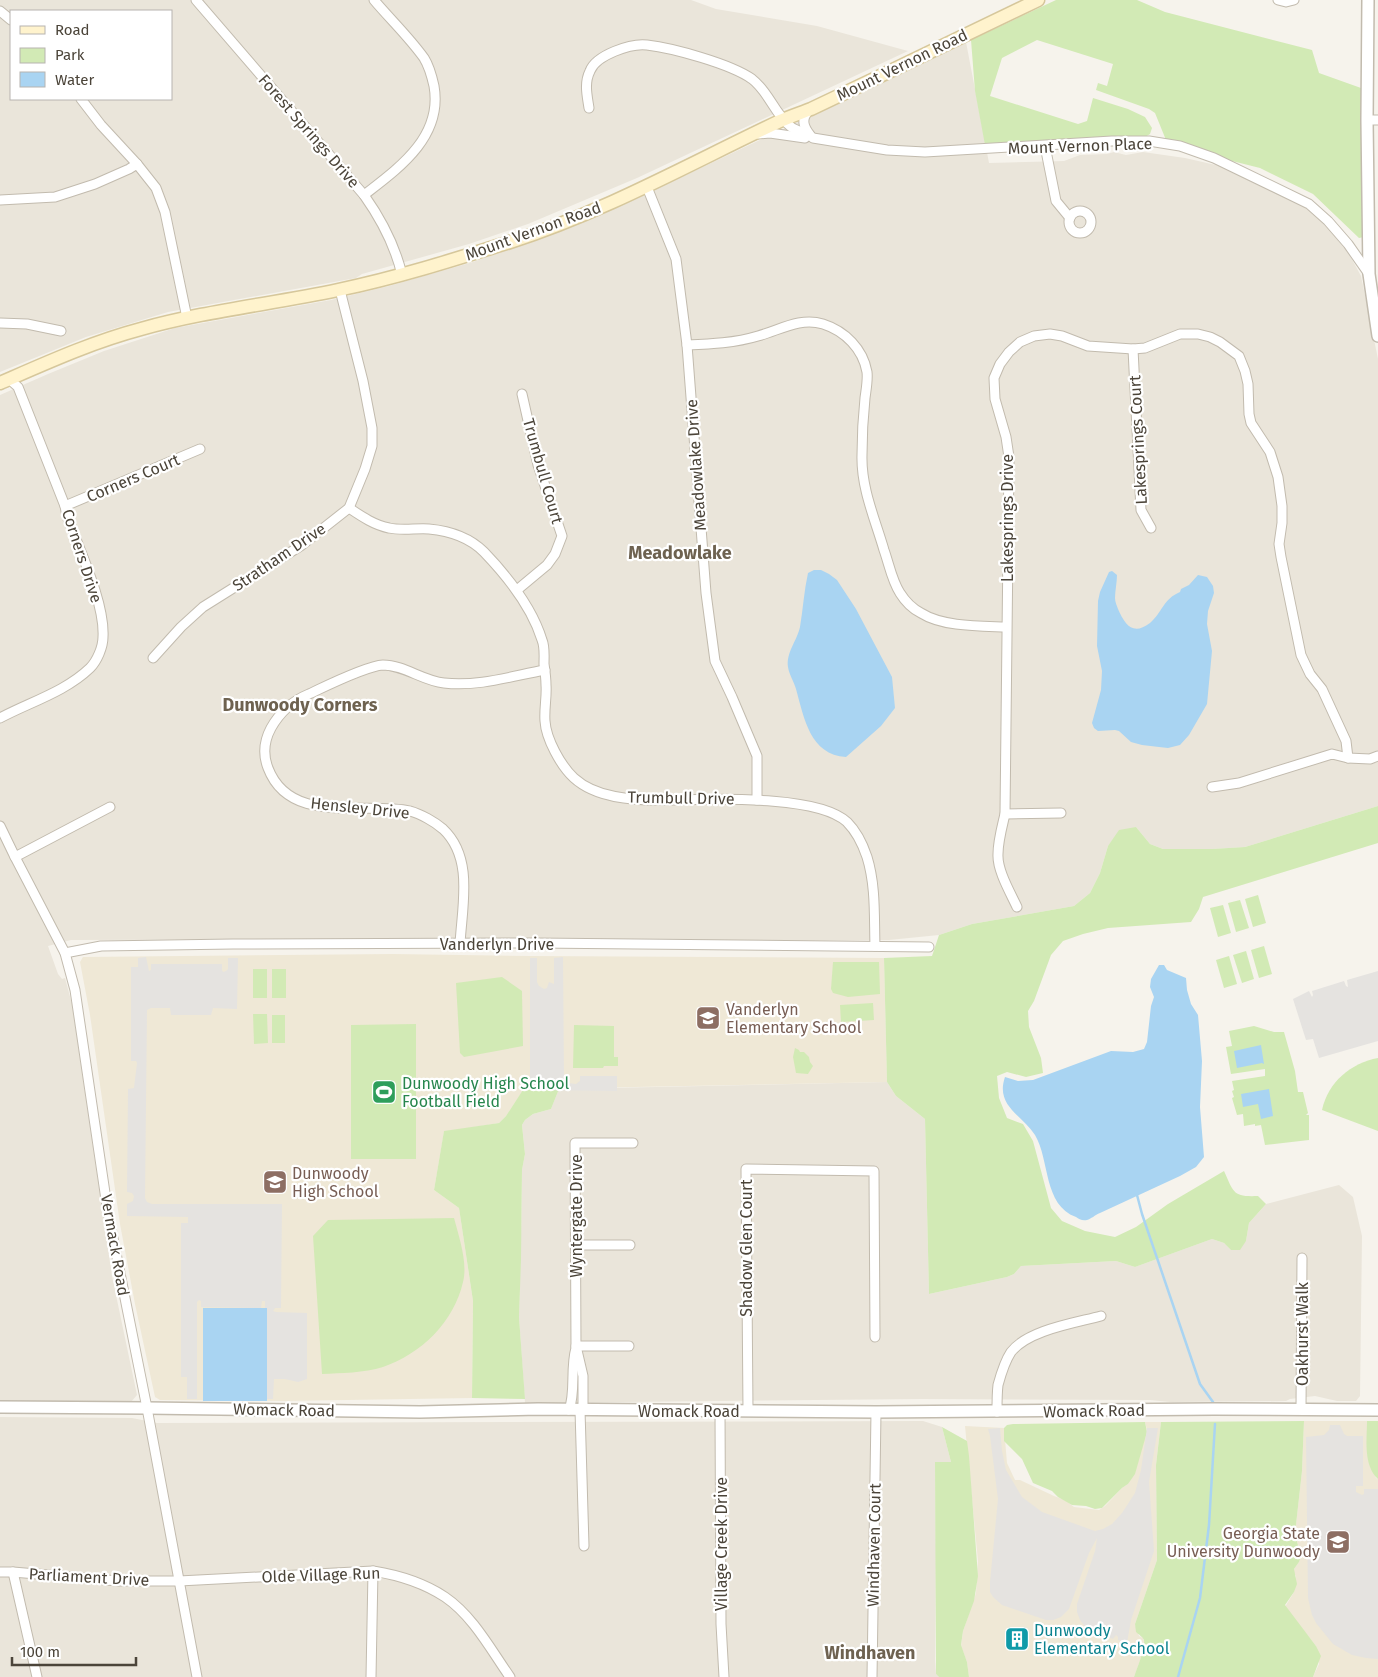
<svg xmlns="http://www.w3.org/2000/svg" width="1378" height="1677" viewBox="0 0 1378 1677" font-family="'Fira Sans',sans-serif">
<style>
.residential{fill:#eae5da;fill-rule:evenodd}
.education{fill:#efe8d6}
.green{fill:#d2eab5}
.parking{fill:#e5e3e0}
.water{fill:#a9d4f2}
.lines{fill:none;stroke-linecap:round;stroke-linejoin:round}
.stream{stroke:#a9d4f2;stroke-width:2.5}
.minor-casing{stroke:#c2bbae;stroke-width:11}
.tertiary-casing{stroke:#c2bbae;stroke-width:14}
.secondary-casing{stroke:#d6c79b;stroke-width:15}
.minor{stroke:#fff;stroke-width:9}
.tertiary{stroke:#fff;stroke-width:11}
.secondary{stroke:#fff3cd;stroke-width:12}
.labels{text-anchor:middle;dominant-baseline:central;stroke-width:4.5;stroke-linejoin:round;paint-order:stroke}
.street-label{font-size:16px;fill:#4b4439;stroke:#fff}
.education-label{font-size:16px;fill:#785e54;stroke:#fff;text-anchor:start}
.leisure-label{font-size:16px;fill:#27864d;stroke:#fff;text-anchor:start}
.culture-label{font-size:16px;fill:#0d838f;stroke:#fff;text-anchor:start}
.neighbourhood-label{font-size:18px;font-weight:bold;fill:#6e6250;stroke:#fff}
</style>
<rect width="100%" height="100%" fill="#f6f3ec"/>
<g class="residential">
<path d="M0 0H691L716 9 817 26 908 51 637 178 528 224 469 244 362 274 356 278 168 312 86 337 0 372ZM11 11H171V99H11Z"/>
<path d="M966 42 989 163 1064 161 1080 155 1107 154 1114 152 1126 155 1143 152 1185 158 1229 168 1308 207 1329 229 1349 254 1361 276 1378 359V806L1245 847 1212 849H1163L1150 844 1136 827 1108 846 1100 873 1090 893 1074 906 972 924 939 935 889 940 739 941 537 939 71 940 48 946 58 974 62 979 65 978 72 1004 112 1276 137 1395 131 1402H0V395L48 374 104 351 175 328 331 300 389 286 473 262 557 232 686 175Z"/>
<path d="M887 1082 896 1096 925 1119 929 1294 1007 1277 1014 1274 1021 1266 1116 1261 1135 1267 1212 1239 1224 1243 1231 1250 1246 1241 1249 1223 1266 1204 1339 1185 1353 1197 1362 1236 1360 1396 1356 1401H1337L1315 1396 1290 1399 1286 1401 1170 1402 1150 1400 922 1399 525 1403 519 1317 522 1194V1170L525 1154 522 1125 525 1120 533 1114 551 1109 559 1089Z"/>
<path d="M0 1417 132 1418 157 1423 923 1421 942 1427 951 1462H935L936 1554 935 1661 936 1674 939 1677H0Z"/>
</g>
<g class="education">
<path d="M393 954 531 956 884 958 887 1082 530 1089V1080L506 1116 499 1123 444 1132 434 1190 459 1208 473 1301 472 1398 285 1401 160 1400 155 1397 135 1304 120 1224 90 1015 80 962 83 957Z"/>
<path d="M1304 1421H1367V1454L1376 1478 1378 1479V1677H1313L1319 1664 1316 1646 1285 1607 1294 1592 1296 1576 1294 1573V1569L1299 1562 1300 1551 1295 1534 1302 1471Z"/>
<path d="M1145 1422H1161L1156 1465 1157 1560 1135 1624 1139 1636 1143 1638 1144 1641 1141 1658 1134 1677H969L967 1662 961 1646 963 1631 976 1593 978 1561 965 1426 1004 1428 1007 1463 1015 1480H1020L1054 1496 1065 1500 1074 1507 1099 1510 1105 1506 1122 1488 1128 1484 1147 1430Z"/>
</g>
<g class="green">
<path d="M1056 0H1137L1165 12 1312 50 1319 73 1361 88 1364 237 1359 238 1313 194 1260 168 1228 160 1176 142 1166 140 1155 113 1149 109 1096 90 1098 83 1107 86 1113 64 1037 40 1002 58 990 96 1078 124 1087 121 1093 98 1128 109 1145 117 1152 128 1150 134 1145 137 985 145 975 91 971 40Z"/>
<path d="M1378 806V843L1203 897 1199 909 1191 922 1108 928 1083 934 1063 941 1051 955 1034 1001 1028 1011 1029 1027 1041 1058 1043 1073 1026 1077 1007 1072 997 1076 999 1098 1007 1118 1023 1124 1033 1141 1051 1208 1062 1221 1085 1231 1115 1237 1136 1227 1168 1204 1224 1171C1234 1193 1233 1197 1258 1196L1266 1204 1249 1223 1246 1241 1240 1250H1231L1224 1243 1212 1239 1135 1267 1116 1261 1021 1266 1014 1274 1007 1277 929 1294 925 1119 896 1096 887 1082 884 958 932 956 939 935 972 924 1074 906 1090 893 1100 873 1108 846 1119 830 1136 827 1150 844 1163 849H1212L1245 847Z"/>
<path d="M1258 895 1266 923 1253 927 1245 899Z"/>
<path d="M1240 900 1249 928 1236 932 1228 903Z"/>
<path d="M1223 905 1231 933 1218 937 1210 908Z"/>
<path d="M1264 946 1272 974 1259 978 1251 950Z"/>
<path d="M1246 951 1254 979 1242 983 1233 955Z"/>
<path d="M1229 956 1237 984 1224 988 1216 960Z"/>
<path d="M833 962H879L880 994 848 997 833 993 831 989Z"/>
<rect x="253" y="969" width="14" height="29"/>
<rect x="272" y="969" width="14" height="29"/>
<path d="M502 977 522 991 523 1046 464 1057 460 1053 456 983Z"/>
<path d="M873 1003 874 1020 841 1022 840 1005Z"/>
<path d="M253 1014H267L268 1043 254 1044Z"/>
<rect x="272" y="1015" width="13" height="28"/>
<path d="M416 1024V1159H351V1025Z"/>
<path d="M574 1025 614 1026V1057H618V1066H604L603 1068H573Z"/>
<path d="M1254 1026 1274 1032H1284L1295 1071 1298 1092H1303L1308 1113 1306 1115H1309V1140L1265 1145 1261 1125 1255 1126V1124L1244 1126 1243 1114 1237 1115 1232 1098 1234 1097 1232 1091 1234 1090 1232 1081 1265 1076V1069L1231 1074 1226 1047 1232 1046 1229 1031Z"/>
<path d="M795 1048 799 1050 800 1052H804L809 1057 810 1062 813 1066 808 1074 796 1073 793 1057Z"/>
<path d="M1378 1058V1131L1322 1110C1328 1082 1351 1063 1378 1058Z"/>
<path d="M530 1079 531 1089H559L551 1109 533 1114 525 1120 522 1125 525 1154 522 1170 521 1260 519 1317 525 1399 472 1398 473 1301 459 1208 434 1190 444 1131 499 1123 506 1116Z"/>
<path d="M454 1218C459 1237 468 1263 463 1282 454 1322 421 1354 383 1367 364 1373 341 1373 322 1374L313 1236 328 1220Z"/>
<path d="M1304 1421 1302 1471 1295 1534 1301 1556 1299 1562 1294 1569 1297 1584 1294 1592 1285 1605 1316 1646 1321 1656 1313 1677H1134C1137 1668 1145 1650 1144 1640 1143 1637 1138 1634 1136 1632L1135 1624 1157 1560 1156 1465 1161 1422Z"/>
<path d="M1367 1421H1378V1479C1363 1465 1367 1439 1367 1421Z"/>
<path d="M1145 1422 1147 1432 1135 1474 1128 1484 1122 1488 1102 1508 1095 1509 1086 1506 1072 1505 1058 1497 1052 1491 1033 1483 1022 1459 1004 1441V1428L1007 1425 1013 1424Z"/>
<path d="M942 1427 967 1441 969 1456 978 1576 974 1601 963 1631 961 1645 967 1662 969 1677H939L936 1674 935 1462H951Z"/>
</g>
<g class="parking">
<path d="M146 957 149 971 151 970V964H222V970L223 972 226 971 228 969V958H238L237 1009 213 1008 211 1015H171L170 1008H151L147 1010 145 1198 147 1202 152 1204H282L281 1308H275L273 1311 276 1312 307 1313V1379L298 1382 285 1379H274L273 1399H265V1301H262L261 1308 201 1307V1301L199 1300 197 1302V1399H187V1377H181V1223H188V1217L127 1216V1204L133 1201 134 1196 132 1193 127 1192 128 1089 134 1088 137 1063 136 1061H131V967H138V958Z"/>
<path d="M563 957 564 1080 568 1083 576 1084 580 1081V1076H617V1091L541 1090 535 1086 530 1078V958H537V982L539 986 544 989 547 988 549 982 554 984V958Z"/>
<path d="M1378 971V1041L1319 1058 1313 1039 1306 1040 1293 999 1309 991 1312 997 1313 995 1312 991 1344 981 1346 986 1348 987 1347 980Z"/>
<path d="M1330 1425H1340L1344 1434 1347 1436H1363V1486H1356V1492L1362 1495 1364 1494V1489H1378V1659L1366 1658 1352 1655 1333 1644 1316 1623 1312 1615 1308 1598 1306 1437 1324 1435 1329 1430Z"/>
<path d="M1000 1428 1002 1451 1006 1470 1022 1497 1042 1512 1095 1531 1103 1529 1112 1524 1122 1513 1135 1493 1141 1470 1147 1428H1158L1149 1482 1154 1551 1131 1620 1127 1643 1118 1640V1637L1116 1635 1113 1639 1086 1628 1080 1620 1077 1612V1604L1095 1551 1097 1538 1089 1553 1069 1609 1061 1617 1053 1620H1046L1002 1605 993 1597 990 1592V1582L998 1499 990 1436 988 1429Z"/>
</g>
<g class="water">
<path d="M814 570H821L829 574 837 580 856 609 892 677 895 708 881 726 846 757C810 755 804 718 796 689 794 682 789 674 788 667 786 652 797 641 800 627 803 609 804 591 808 573Z"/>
<path d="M1112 571 1117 575C1117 582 1115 591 1115 598 1115 602 1117 606 1118 609 1125 625 1133 636 1150 623 1162 613 1163 599 1180 592L1181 589 1189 585 1198 575 1207 577 1213 586 1214 593 1208 611 1207 624 1212 651 1207 704 1189 735 1180 745 1168 748 1159 747 1142 745 1131 742 1119 731 1115 730 1098 731 1094 728 1092 723 1101 690 1102 671 1097 646 1098 601 1100 592 1109 572Z"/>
<path d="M1159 965H1164L1167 970 1186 978 1187 990 1191 1004 1198 1015 1202 1061 1200 1107 1204 1157 1196 1167 1180 1176 1100 1213C1095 1215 1091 1219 1087 1220 1082 1221 1079 1219 1076 1217 1043 1205 1050 1160 1035 1135 1022 1115 995 1106 1005 1077L1018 1081 1033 1080 1111 1051 1133 1052 1144 1049 1147 1042 1151 1006 1154 997 1150 987 1151 979Z"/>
<path d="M1261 1045 1264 1064 1262 1063 1237 1068 1234 1051Z"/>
<path d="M1269 1089 1273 1116 1261 1119 1258 1104 1243 1107 1241 1094Z"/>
<rect x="203" y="1308" width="64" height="93"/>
</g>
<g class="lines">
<g class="stream">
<path d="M1137 1195 1142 1214 1200 1384 1213 1402"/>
<path d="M1178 1677 1200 1598 1209 1525 1215 1424"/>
</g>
<defs>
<g id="minor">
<path d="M196 0 364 195C381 219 395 245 402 275"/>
<path d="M1278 0 1286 2 1294 0"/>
<path d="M0 11 11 20"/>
<path d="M81 99 101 125 137 164 156 188 165 212 187 318"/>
<path d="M589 108C587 95 584 83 590 71 596 55 631 43 647 45 673 48 731 64 752 79 769 92 774 113 790 126 796 132 808 132 813 138L887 150 925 152 1112 141H1149L1180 146 1214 158 1309 204 1328 221 1348 244 1369 274"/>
<path d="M809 110C801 119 803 126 810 135"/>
<path d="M1367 120H1378"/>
<path d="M758 134 770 133 805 138"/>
<path d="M1045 146 1056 201 1070 218"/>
<path d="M647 187 676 259 687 345 706 593 715 661 732 697 757 756V800"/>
<path d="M364 195C399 168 443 137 434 86 432 77 429 66 424 58 409 37 390 19 374 0"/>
<path d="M0 200 55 197 95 184 129 169 137 164"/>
<circle cx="1080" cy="222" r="11"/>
<path d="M0 323 27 324 61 331"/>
<path d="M687 345C711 344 735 343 758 336 780 330 800 317 823 324 845 331 863 349 867 372 868 380 866 390 865 398 863 417 862 436 862 455 861 488 875 519 884 550 889 564 892 581 900 593 905 601 913 609 921 613 943 627 981 626 1006 627"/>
<path d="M1133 349 1141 510 1151 528"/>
<path d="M65 506 200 449"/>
<path d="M349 508C361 516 374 525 389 528 402 531 416 528 429 529 451 531 469 537 484 552 508 577 532 607 542 640 545 647 544 656 544 664 545 671 546 678 546 685 547 696 544 709 545 721 546 739 561 766 574 778 596 798 632 800 659 800 702 800 816 793 847 822 856 831 863 845 867 857 876 886 874 917 875 946"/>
<path d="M517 590 547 565 555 554 562 536 538 465 522 394"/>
<path d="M153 658 181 627 203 607 302 545 349 508 365 469 372 446V428L363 381 340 290"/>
<path d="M0 718C30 702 65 692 90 668 97 661 103 647 103 637 105 603 79 549 67 516L65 506 18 387 9 379"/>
<path d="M1212 787 1239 783 1332 754 1348 758 1370 759 1378 756"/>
<path d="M1005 814 1061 813"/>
<path d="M0 826 15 857 65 953 75 990 108 1213 147 1408 197 1677"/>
<path d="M15 857 110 807"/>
<path d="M1017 907C1010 892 997 870 998 854 998 841 1002 827 1005 814L1009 457 1006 437 995 399 994 378 1000 364 1009 352 1020 342 1034 336 1050 334 1062 336 1088 346 1133 349 1145 348 1180 334H1198L1210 337 1220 342 1239 356 1245 371 1248 384 1249 414 1251 423 1270 452 1278 477 1282 506V523L1279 544 1281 557 1301 655 1310 674 1322 689 1346 741 1348 758"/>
<path d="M460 944C462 906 474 858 443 829 435 822 421 814 410 811 364 801 290 826 268 768 263 755 264 741 271 728 280 712 292 701 309 694 326 686 366 666 383 665 404 665 423 681 444 683 478 687 512 676 545 670"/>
<path d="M65 953 101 946 233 944 536 943 929 947"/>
<path d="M576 1245H630"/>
<path d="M576 1346H629"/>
<path d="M1301 1409 1302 1258"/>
<path d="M569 1410C576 1392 570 1369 576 1348"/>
<path d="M580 1410 584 1546"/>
<path d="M586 1410 583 1405V1376L576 1346 575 1143H633"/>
<path d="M748 1410 746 1169 874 1171 875 1337"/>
<path d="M720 1411 721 1624 724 1677"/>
<path d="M997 1412C997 1403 997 1393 998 1385 1001 1374 1005 1361 1011 1352 1028 1330 1075 1323 1101 1316"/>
<path d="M0 1572H13L118 1581H179L373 1571C398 1575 424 1583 445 1597 473 1616 491 1650 510 1677"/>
<path d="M13 1572 37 1677"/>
<path d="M371 1677 373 1571"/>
<path d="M872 1677 876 1412"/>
</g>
<g id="tertiary">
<path d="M1368 0 1367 120 1369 274 1378 336"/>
<path d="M0 1407 147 1408 420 1412 538 1409 876 1412 1214 1409 1378 1410"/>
</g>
<path id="secondary" d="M0 383C46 363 92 342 141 329 205 311 272 304 338 290 396 278 453 260 510 242 604 212 691 163 780 121 791 116 801 113 811 109 887 73 963 36 1038 0"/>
</defs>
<use href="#minor" class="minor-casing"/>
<use href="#tertiary" class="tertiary-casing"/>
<use href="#secondary" class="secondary-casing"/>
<use href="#minor" class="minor"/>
<use href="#tertiary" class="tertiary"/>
<use href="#secondary" class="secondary"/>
</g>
<defs>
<symbol id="school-square" viewBox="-11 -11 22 22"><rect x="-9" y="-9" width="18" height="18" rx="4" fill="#8d6e63" stroke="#fff"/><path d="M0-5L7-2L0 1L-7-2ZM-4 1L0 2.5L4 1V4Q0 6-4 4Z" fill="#fff"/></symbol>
<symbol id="stadium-square" viewBox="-11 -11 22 22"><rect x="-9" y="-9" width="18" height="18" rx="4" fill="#2e9e5b" stroke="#fff"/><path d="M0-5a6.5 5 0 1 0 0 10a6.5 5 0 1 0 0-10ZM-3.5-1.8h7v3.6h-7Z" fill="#fff"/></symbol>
<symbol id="university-square" viewBox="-11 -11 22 22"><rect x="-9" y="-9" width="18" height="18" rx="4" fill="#8d6e63" stroke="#fff"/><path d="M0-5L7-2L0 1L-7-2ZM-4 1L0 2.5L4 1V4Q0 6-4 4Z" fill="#fff"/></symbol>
<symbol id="building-square" viewBox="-11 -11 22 22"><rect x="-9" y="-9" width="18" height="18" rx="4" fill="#0f9aa8" stroke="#fff"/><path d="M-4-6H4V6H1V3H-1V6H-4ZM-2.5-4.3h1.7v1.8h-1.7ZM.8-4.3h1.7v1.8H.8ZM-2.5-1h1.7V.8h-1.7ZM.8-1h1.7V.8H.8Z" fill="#fff"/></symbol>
</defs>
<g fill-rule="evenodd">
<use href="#school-square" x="694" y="1004" width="28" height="28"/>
<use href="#stadium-square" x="370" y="1078" width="28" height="28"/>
<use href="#school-square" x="261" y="1168" width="28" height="28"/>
<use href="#university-square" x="1324" y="1528" width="28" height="28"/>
<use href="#building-square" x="1003" y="1625" width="28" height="28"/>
</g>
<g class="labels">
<g class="street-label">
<text transform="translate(902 65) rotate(-26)">Mount Vernon Road</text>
<text transform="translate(309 131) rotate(49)">Forest Springs Drive</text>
<text transform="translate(1080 146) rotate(-2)">Mount Vernon Place</text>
<text transform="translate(533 231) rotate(-20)">Mount Vernon Road</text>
<text transform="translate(1138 440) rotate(-93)">Lakesprings Court</text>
<text transform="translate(696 465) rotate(-94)">Meadowlake Drive</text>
<text transform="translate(543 471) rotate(74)">Trumbull Court</text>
<text transform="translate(133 478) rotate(-23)">Corners Court</text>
<text transform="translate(1007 518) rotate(-90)">Lakesprings Drive</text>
<text transform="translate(82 556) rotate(72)">Corners Drive</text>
<text transform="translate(279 557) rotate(-34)">Stratham Drive</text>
<text transform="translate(681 798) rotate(1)">Trumbull Drive</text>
<text transform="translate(360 808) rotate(6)">Hensley Drive</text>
<text x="497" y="944">Vanderlyn Drive</text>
<text transform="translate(576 1216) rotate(-90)">Wyntergate Drive</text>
<text transform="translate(115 1245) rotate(80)">Vermack Road</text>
<text transform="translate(746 1248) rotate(-90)">Shadow Glen Court</text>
<text transform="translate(1302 1334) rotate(-90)">Oakhurst Walk</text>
<text transform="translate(284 1410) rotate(1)">Womack Road</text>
<text x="689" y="1411">Womack Road</text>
<text transform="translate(1094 1411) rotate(-1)">Womack Road</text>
<text transform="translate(721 1544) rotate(-90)">Village Creek Drive</text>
<text transform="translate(874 1545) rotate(-89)">Windhaven Court</text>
<text transform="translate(321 1575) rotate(-2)">Olde Village Run</text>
<text transform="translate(89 1577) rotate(3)">Parliament Drive</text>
</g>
<g class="education-label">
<text x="726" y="1009">Vanderlyn<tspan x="726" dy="18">Elementary School</tspan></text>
<text x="292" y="1173">Dunwoody<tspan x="292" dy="18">High School</tspan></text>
<text x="1320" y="1533" text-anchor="end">Georgia State<tspan x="1320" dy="18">University Dunwoody</tspan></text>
</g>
<g class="leisure-label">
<text x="402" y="1083">Dunwoody High School<tspan x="402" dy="18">Football Field</tspan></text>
</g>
<g class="culture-label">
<text x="1034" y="1630">Dunwoody<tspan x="1034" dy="18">Elementary School</tspan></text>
</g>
<g class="neighbourhood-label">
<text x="680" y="553">Meadowlake</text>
<text x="300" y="705">Dunwoody Corners</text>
<text x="870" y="1653">Windhaven</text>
</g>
</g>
<rect x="10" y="10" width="162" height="90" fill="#ffffff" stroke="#b7b4b0"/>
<rect x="20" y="26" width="25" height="8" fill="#fff3cd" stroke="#b7b4b0"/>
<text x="55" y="35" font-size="15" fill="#4b4439">Road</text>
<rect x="20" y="48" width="25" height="15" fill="#d2eab5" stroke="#b7b4b0"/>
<text x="55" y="60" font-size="15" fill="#4b4439">Park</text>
<rect x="20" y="72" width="25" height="15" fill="#a9d4f2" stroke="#b7b4b0"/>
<text x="55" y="85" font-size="15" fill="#4b4439">Water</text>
<path d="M12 1657v8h124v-8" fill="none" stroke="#4b4439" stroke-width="2.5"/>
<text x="20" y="1657" font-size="15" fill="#4b4439" stroke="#ffffff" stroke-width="4" paint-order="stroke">100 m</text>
</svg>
